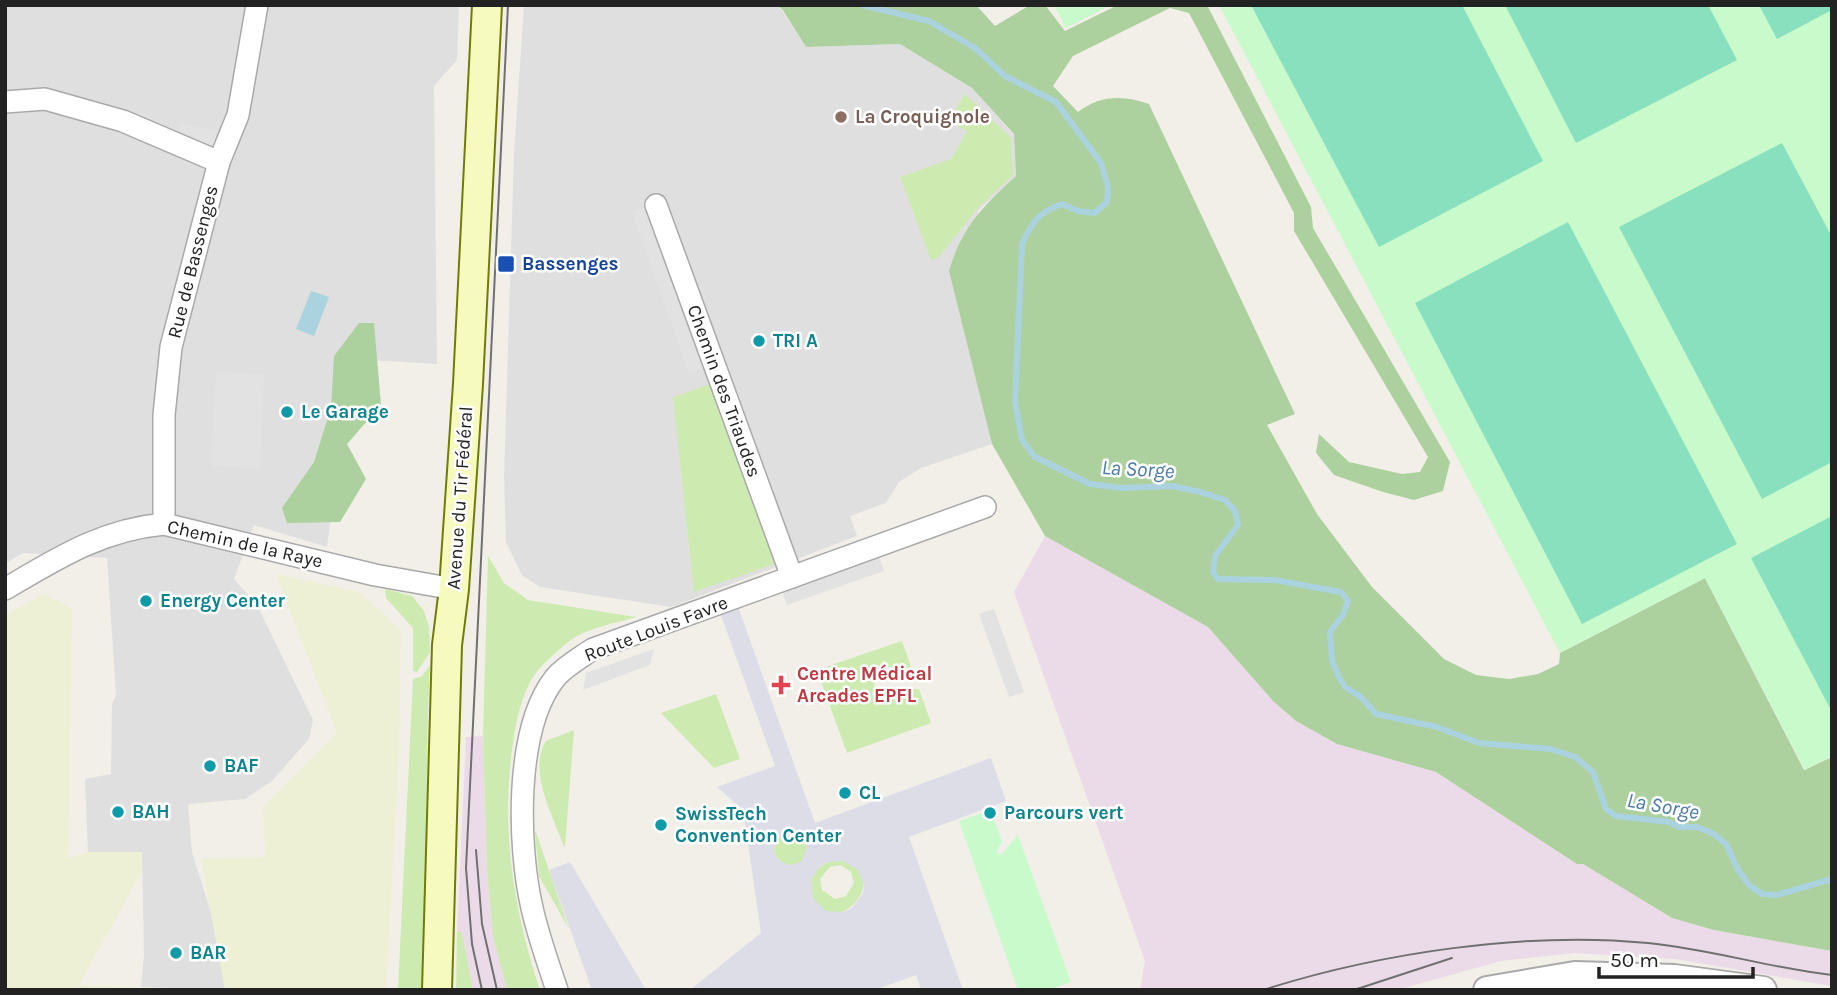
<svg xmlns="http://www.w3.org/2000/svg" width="1837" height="995" viewBox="0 0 1837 995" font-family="Karla,sans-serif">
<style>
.residential{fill:#e0dfdf}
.industrial{fill:#ebdbe8}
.farmland{fill:#eef0d5}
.grass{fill:#cdebb0;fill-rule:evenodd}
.forest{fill:#add19e}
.park{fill:#c8facc}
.pitch{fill:#88e0be}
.parking{fill:#e2e2e2}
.plaza{fill:#dddde8;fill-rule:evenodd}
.water{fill:#aad3df}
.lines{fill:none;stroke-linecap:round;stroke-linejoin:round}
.stream{stroke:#aad3df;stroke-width:6}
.minor-casing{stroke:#a9a9a9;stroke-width:24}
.tertiary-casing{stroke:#a9a9a9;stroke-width:30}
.secondary-casing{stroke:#707d05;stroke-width:32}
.minor{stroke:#fff;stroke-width:21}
.tertiary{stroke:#fff;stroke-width:26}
.secondary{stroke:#f7fabf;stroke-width:28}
.tram{stroke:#707070;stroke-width:2}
.education-dot{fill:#8d6e63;stroke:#fff;stroke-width:2.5}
.transit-dot{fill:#1a4fb4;stroke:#fff;stroke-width:2.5}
.culture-dot{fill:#0f9aa8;stroke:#fff;stroke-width:2.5}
.health-dot{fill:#e0444e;stroke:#fff;stroke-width:2.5}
.labels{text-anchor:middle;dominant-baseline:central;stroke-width:5;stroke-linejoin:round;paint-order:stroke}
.education-label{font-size:19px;font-weight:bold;fill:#785e54;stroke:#fff;text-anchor:start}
.street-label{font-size:19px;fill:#222;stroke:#fff}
.transit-label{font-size:19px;font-weight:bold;fill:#164399;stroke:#fff;text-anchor:start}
.culture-label{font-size:19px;font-weight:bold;fill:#0d838f;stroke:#fff;text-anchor:start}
.health-label{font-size:19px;font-weight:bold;fill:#be3a42;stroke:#fff;text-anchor:start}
.water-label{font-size:21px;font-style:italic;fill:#4a7aab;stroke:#fff}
</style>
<rect width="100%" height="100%" fill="#f2efe9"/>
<g class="residential">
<path d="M5 5H459L457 60 434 86 437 364 351 359 327 547 254 525 234 579 257 605 313 720 309 739 271 782 245 799 188 804 192 852 225 958V990L141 987 144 955 142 852H88L85 779 111 774 112 704 116 695 107 558 23 553 5 564Z"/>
<path d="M524 5H775L781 9 806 47 900 44 972 88 1014 135 1016 176 978 211 976 369 992 444 921 468 899 482 886 503 850 516 857 536 671 607 540 587 522 575 506 542 504 477 514 153Z"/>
</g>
<g class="industrial">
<path d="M1045 536 1208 627 1273 701 1296 721 1337 744 1436 772 1577 864H1583L1672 918 1714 930 1832 951V986L1675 959 1574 953 1501 961 1397 990H1140L1145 961 1014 592Z"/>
<path d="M483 736 487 869 507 990H473L462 932H457L466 737Z"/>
</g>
<g class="farmland">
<path d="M276 574 359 592 401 630 399 752 386 990H225L201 859 265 857 263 807 337 733Z"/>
<path d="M44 594 72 608 68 858 88 852H142V871L79 985 202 990H5V615Z"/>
</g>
<g class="grass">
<path d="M965 94 1011 138 1013 175 978 208 939 257 931 260 900 177 951 159 967 131 948 121Z"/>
<path d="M714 383 777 563 694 592 673 397Z"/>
<path d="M488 556 504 583 528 600 636 617C614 624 585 628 567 643 554 654 538 667 530 682 518 706 514 732 511 759 502 840 515 913 540 990H507L493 936 487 869 483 736Z"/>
<path d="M385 589 412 596 424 611 429 627 430 652 417 672 413 671V628L386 598Z"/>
<path d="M902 641 915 678 906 681 893 667H881L871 672 875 682 872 695 886 703 904 690 919 689 931 723 847 753 817 670Z"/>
<path d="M430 665C424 773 429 881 425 990H398L413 679 422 676Z"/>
<path d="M716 694 740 759 714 768 661 713Z"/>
<path d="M574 730 565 847H564C554 817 527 771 546 741Z"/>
<circle cx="791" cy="848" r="17"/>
<path d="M535 832H536L569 929 539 876Z"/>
<path d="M836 860C903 865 831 956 810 890 811 873 819 863 836 860ZM841 865 851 872 854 883 846 896 835 899 822 890 820 879 830 867Z"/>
<path d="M457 932H462L473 990H456Z"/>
</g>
<g class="forest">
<path d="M775 5H976L995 26 1030 5H1045L1065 31 1118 5H1207L1311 207 1313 228 1450 462 1443 491 1414 500 1383 492 1334 475 1316 453 1319 434 1349 462 1402 474 1420 472 1428 457 1294 231V213L1189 13 1170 8 1073 56 1053 86 1078 112C1100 95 1123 95 1149 104L1295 414 1267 425 1317 514 1372 587 1444 659 1476 675 1509 679 1538 674 1559 664 1560 653 1705 578 1804 770 1832 757V951L1714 930 1672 918 1583 864H1577L1436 772 1337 744 1296 721 1273 701 1208 627 1045 536 992 444 949 271C962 227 983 206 1016 176L1014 134 972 88 900 44 806 47 782 9Z"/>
<path d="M359 323H374L381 405 347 444 366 479 340 522 287 523 282 508 314 462 331 408 334 356Z"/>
</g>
<g class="park">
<path d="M1054 5H1111L1066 28Z"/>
<path d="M1219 5H1832V756L1805 770 1705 578 1560 653Z"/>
<path d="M991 810 1002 842 996 852 1001 855 1018 835 1071 982 1048 990H1018L959 821Z"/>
</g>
<g class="pitch">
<path d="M1251 5H1462L1543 161 1379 247Z"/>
<path d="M1505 5H1708L1737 60 1576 143Z"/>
<path d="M1759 5H1832V10L1777 39Z"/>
<path d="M1782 143 1832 237V462L1762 499 1619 227Z"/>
<path d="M1568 222 1737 544 1582 624 1415 303Z"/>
<path d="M1832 516V712L1751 558Z"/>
</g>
<g class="parking">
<path d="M181 124 218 131 213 148 179 137Z"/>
<path d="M646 207 703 369 689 374 632 212Z"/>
<path d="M216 372 264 374 260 468 211 466Z"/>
<path d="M879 556 884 571 787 605 782 591Z"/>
<path d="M994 609 1024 692 1009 697 979 614Z"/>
<path d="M654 649 650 665 583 690 586 673Z"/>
</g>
<g class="plaza">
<path d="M735 598 815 823 991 758 1006 801 909 837 963 990H921L916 975 875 990H690L761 933 743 810 717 787 775 766 717 604ZM790 832 804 838 807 848 801 862 790 865 779 861 774 851 776 840ZM844 861 858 870 864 885 863 893 852 908 844 912 826 911 813 898 811 880 820 866 828 862Z"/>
<path d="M570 862 646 990H592L549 870Z"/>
</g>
<path class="water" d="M311 291 329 297 314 336 296 329Z"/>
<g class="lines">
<path class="stream" d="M862 5 929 21 975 48 1005 76 1056 102 1101 163 1108 187 1107 202 1095 213 1078 211 1062 204C1039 212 1032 222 1022 244L1015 402 1022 440 1035 457 1090 484 1122 488 1172 486 1200 492 1225 500 1235 511 1238 525 1215 556 1213 572 1218 579 1275 580 1341 592 1348 601 1343 615 1330 632 1332 661 1339 677 1345 687 1361 697 1376 714 1437 727 1479 743 1551 749 1575 757 1593 772 1606 809 1616 816 1669 822 1679 827H1697L1714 834 1726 844 1738 870 1750 886 1762 894 1777 895 1832 879"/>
<defs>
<g id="minor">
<path d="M5 102 45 99 123 121 219 162"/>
<path d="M656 205 792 577"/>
<path d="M164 524V415L171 347 219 162 238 115 257 5"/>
<path d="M5 589C58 558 101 530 164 524L375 575 454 589"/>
<path d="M557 990C548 963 538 935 532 908 518 847 514 730 555 678 565 666 580 658 593 649L985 507"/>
</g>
<path id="tertiary" d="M1487 990 1575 975 1674 978 1763 990"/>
<path id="secondary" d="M437 990 447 645 454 589 468 384 487 5"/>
</defs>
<use href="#minor" class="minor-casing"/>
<use href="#tertiary" class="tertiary-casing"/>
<use href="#secondary" class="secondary-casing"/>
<use href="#minor" class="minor"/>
<use href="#tertiary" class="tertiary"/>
<use href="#secondary" class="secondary"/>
<g class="tram">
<path d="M476 850 482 924 497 990"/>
<path d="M482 990 472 944 466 868 508 5"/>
<path d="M1263 990C1379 953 1526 931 1648 943 1710 949 1770 968 1832 975"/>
<path d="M1354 990 1452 958"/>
</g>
</g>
<circle class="education-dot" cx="841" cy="117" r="7"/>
<rect class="transit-dot" x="497" y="255" width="18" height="18" rx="3.5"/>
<g class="culture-dot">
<circle cx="759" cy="341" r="7"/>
<circle cx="287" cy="412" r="7"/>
<circle cx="146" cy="601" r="7"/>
<circle cx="210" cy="766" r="7"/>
<circle cx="845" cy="793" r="7"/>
<circle cx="118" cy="812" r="7"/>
<circle cx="990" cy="813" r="7"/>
<circle cx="661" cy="825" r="7"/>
<circle cx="176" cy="953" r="7"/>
</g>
<path class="health-dot" d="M777.5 674.5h7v7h7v7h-7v7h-7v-7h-7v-7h7z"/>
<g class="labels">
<g class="education-label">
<text x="855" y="117">La Croquignole</text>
</g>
<g class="street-label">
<text transform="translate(193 262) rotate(-76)">Rue de Bassenges</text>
<text transform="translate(724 391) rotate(70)">Chemin des Triaudes</text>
<text transform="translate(460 498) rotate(-86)">Avenue du Tir Fédéral</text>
<text transform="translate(245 544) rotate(13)">Chemin de la Raye</text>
<text transform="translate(656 629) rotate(-21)">Route Louis Favre</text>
</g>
<g class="transit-label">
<text x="522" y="264">Bassenges</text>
</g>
<g class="culture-label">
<text x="773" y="341">TRI A</text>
<text x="301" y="412">Le Garage</text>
<text x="160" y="601">Energy Center</text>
<text x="224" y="766">BAF</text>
<text x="859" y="793">CL</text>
<text x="132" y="812">BAH</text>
<text x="1004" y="813">Parcours vert</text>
<text x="675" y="814">SwissTech<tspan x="675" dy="22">Convention Center</tspan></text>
<text x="190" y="953">BAR</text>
</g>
<g class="health-label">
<text x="797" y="674">Centre Médical<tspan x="797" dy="22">Arcades EPFL</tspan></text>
</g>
<g class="water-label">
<text transform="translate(1138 469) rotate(3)">La Sorge</text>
<text transform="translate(1663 806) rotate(10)">La Sorge</text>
</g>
</g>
<rect width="1837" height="995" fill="none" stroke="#222222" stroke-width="14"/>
<path d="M1599 967v10h154v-10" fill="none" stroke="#222222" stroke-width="3.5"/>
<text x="1610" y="967" font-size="21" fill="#222222" stroke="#ffffff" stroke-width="5" paint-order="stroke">50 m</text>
</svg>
